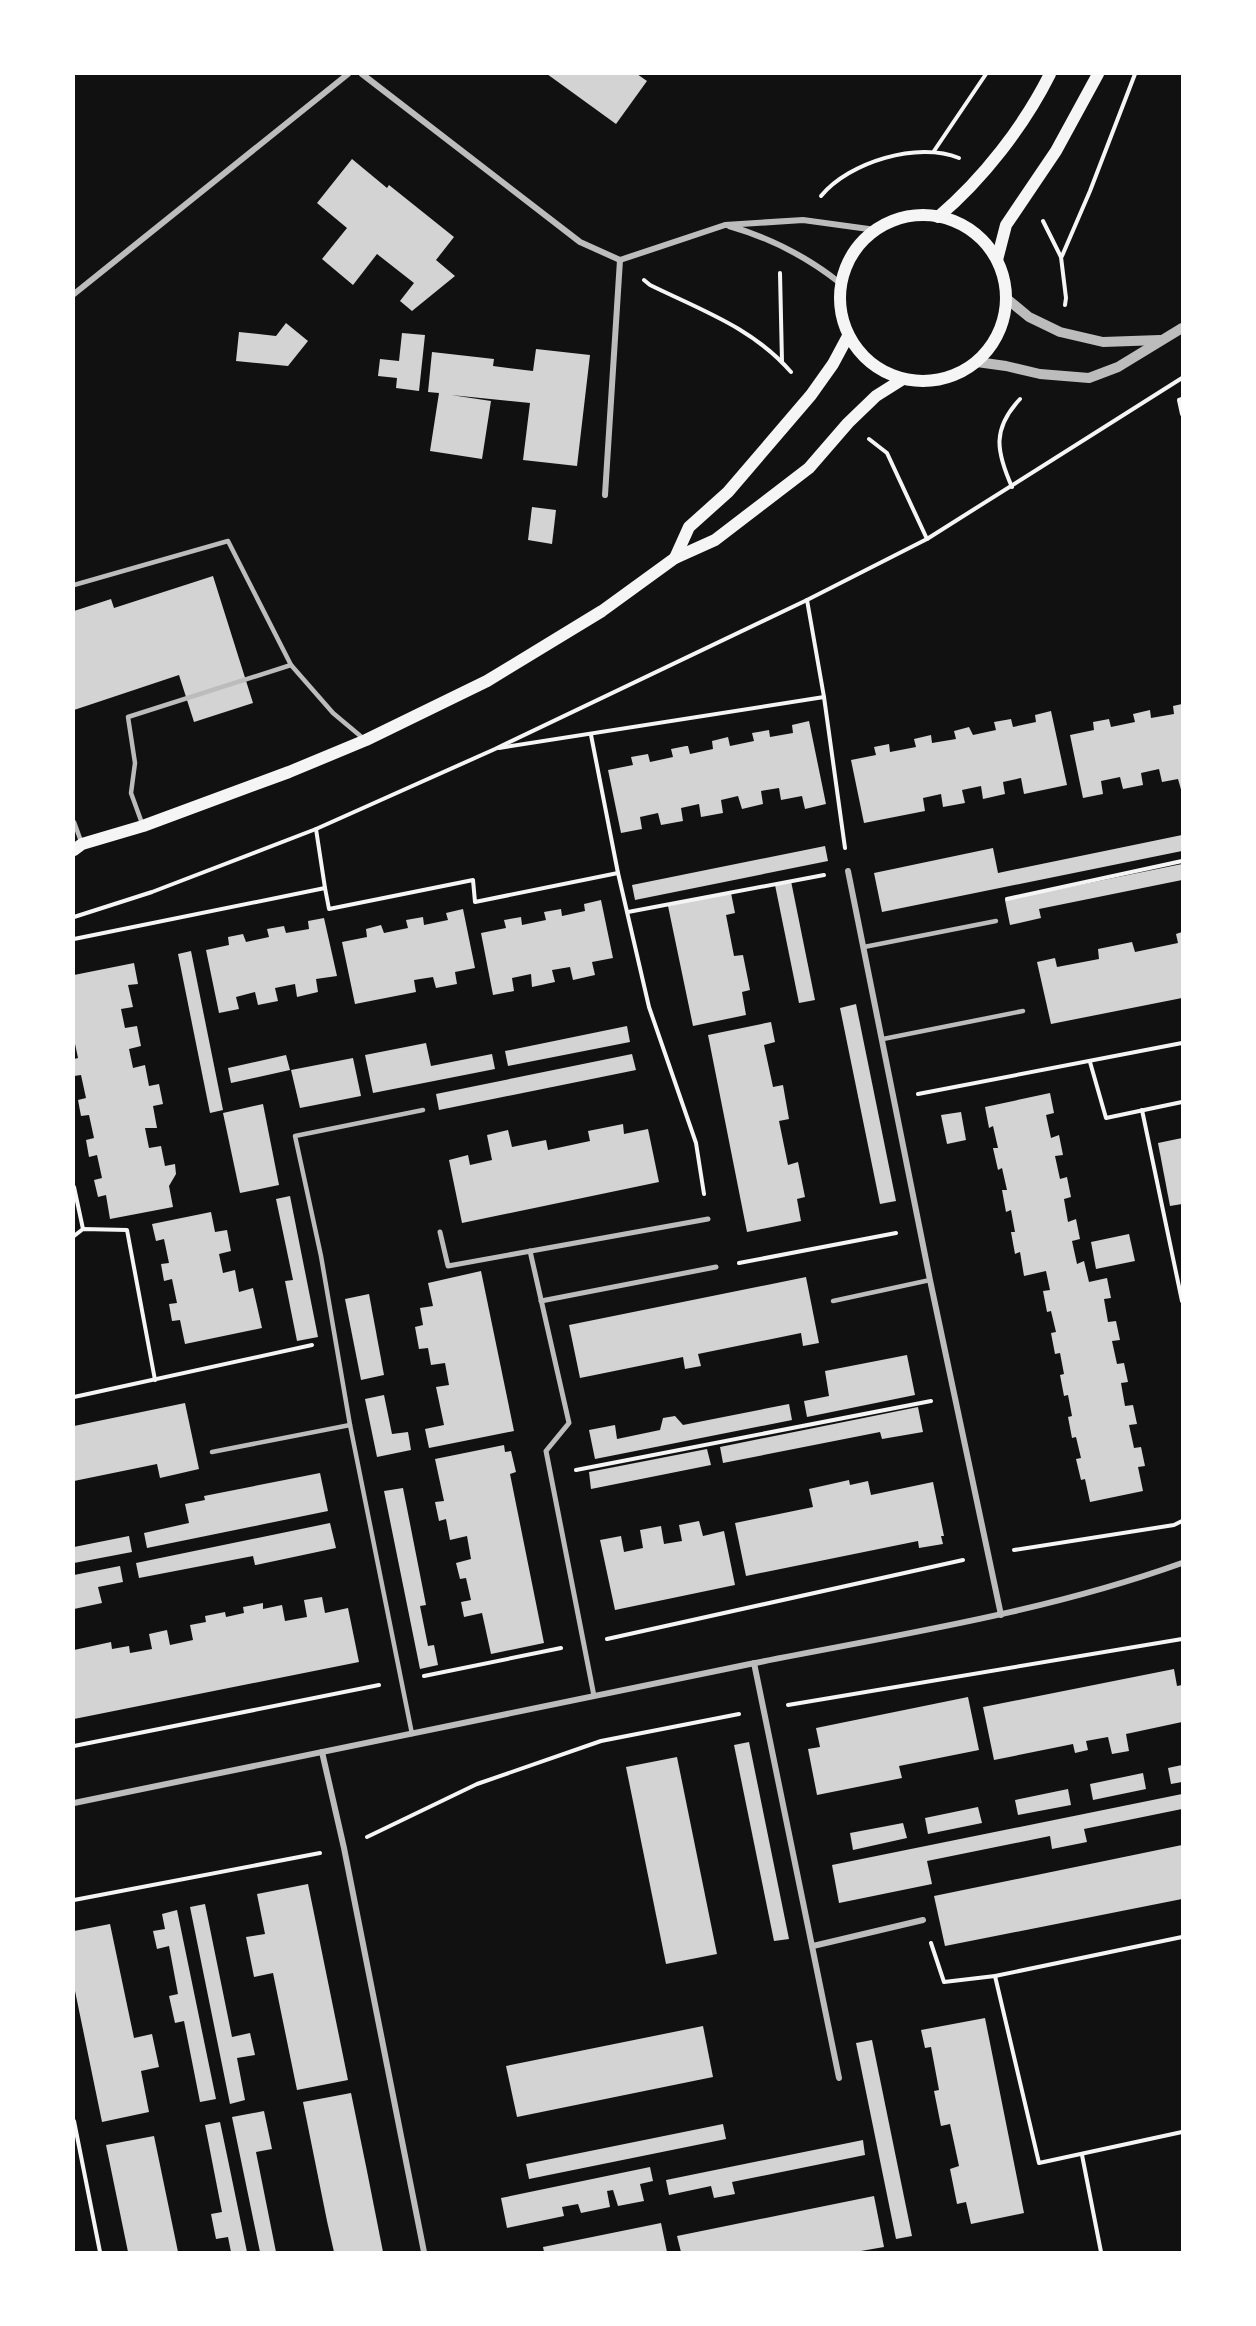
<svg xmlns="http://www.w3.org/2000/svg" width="1256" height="2326" viewBox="0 0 1256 2326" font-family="'Noto Sans',sans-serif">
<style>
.building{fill:#d3d3d3}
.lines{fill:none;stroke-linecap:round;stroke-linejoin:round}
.path{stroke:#f5f5f5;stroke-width:4}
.service{stroke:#bcbcbc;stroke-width:4.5}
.pedestrian{stroke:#bcbcbc;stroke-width:5}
.minor{stroke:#bcbcbc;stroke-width:6}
.tertiary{stroke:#bcbcbc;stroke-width:10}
.secondary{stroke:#f5f5f5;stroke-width:12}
</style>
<rect width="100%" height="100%" fill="#111"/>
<g class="building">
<path d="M547 74H637L647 81 616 124Z"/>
<path d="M352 159 387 188 389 185 454 237 436 260 455 276 412 311 400 301 414 283 377 254 353 285 322 259 347 228 317 203Z"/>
<path d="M286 323 308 341 288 366 236 361 239 332 276 336Z"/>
<path d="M402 333 425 335 419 391 396 388 397 378 378 376 380 359 399 361Z"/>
<path d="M536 349 590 355 577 466 523 460 530 403 451 395 491 401 482 459 430 451 439 393 428 392 432 352 494 359 493 366 533 371Z"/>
<path d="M532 507 556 510 552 544 528 540Z"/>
<path d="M213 576 253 703 194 722 179 675 74 710V611L111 599 114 608Z"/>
<path d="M1182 704V793L1178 779 1162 782 1159 769 1141 773 1143 785 1123 789 1120 777 1101 781 1103 794 1083 798 1070 735 1094 730 1093 722 1109 719 1111 727 1135 722 1133 714 1150 710 1151 718 1174 714 1173 706Z"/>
<path d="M1051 711 1067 785 1024 794 1021 778 1003 782 1005 794 983 799 981 786 962 790 965 803 943 807 941 794 923 798 925 811 864 823 851 760 876 755 874 747 889 744 890 752 916 747 914 739 931 735 932 743 956 739 954 731 969 727 973 735 996 730 994 722 1011 719 1013 727 1036 722 1035 715Z"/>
<path d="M809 721 826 804 805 809 802 796 781 800 779 788 761 791 763 804 742 809 738 796 721 800 723 813 701 817 699 804 681 808 683 821 661 825 658 813 640 817 642 829 621 833 608 770 633 765 631 757 648 754 650 762 673 757 671 749 686 746H688L690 754 713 749 712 741 728 737 730 746 754 741 752 733 769 730 770 737 793 733 792 725Z"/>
<path d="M1182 835V851L882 912 874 873 993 848 998 873Z"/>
<path d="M825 846 828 861 635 900 632 885Z"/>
<path d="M1182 864V880L1039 909 1041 918 1010 925 1005 900Z"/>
<path d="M791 881 815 1000 799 1003 775 885Z"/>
<path d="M731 893 735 913 726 915 734 956 743 955 750 990 742 992 746 1015 693 1026 668 906Z"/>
<path d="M601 900 613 958 592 962 595 975 573 980 570 967 552 970 555 982 532 987 531 974 512 978 514 991 493 995 481 933 506 928 504 920 521 917 522 925 546 920 544 912 561 909 562 916 585 911 584 904Z"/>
<path d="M463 909 475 968 455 972 457 984 436 988 433 977 414 980 416 992 355 1004 342 942 367 937 366 929 381 925 384 933 408 928 406 920 423 917 424 925 448 920 446 913Z"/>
<path d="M324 918 337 976 316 979 318 992 297 997 295 984 275 988 278 1001 258 1005 255 992 236 997 239 1009 219 1013 206 950 229 945 228 937 243 934 246 942 269 937 267 929 284 926 286 933 309 929 308 921Z"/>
<path d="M1182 932V998L1051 1024 1037 962 1055 958 1057 967 1099 959 1098 949 1132 942 1135 952 1178 943 1176 934Z"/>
<path d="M191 951 223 1110 210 1113 178 954Z"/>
<path d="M134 963 138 984 128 985 133 1007 121 1009 125 1028 137 1026 141 1046 129 1049 133 1068 145 1065 149 1086 159 1084 163 1104 153 1106 157 1128H145L149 1148 161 1146 165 1166 175 1164 176 1174 169 1186 173 1207 110 1219 106 1195 98 1197 94 1180 102 1178 97 1155 89 1157 86 1140 94 1138 89 1115 81 1116 78 1100 86 1098 81 1075 74 1076V1059L78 1058 74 1039V975Z"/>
<path d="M856 1004 896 1201 880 1204 840 1008Z"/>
<path d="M771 1022 775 1042 764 1045 773 1087 783 1085 789 1119 779 1121 788 1165 798 1162 805 1197 797 1199 801 1221 747 1232 708 1035Z"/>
<path d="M627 1026 630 1042 508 1066 505 1051Z"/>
<path d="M426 1043 431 1066 492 1054 495 1069 373 1093 365 1055Z"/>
<path d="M632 1054 636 1070 439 1110 436 1094Z"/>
<path d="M286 1055 290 1070 231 1083 228 1068Z"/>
<path d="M353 1058 361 1096 300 1108 291 1070Z"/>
<path d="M1050 1093 1054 1113 1046 1115 1051 1138 1059 1135 1063 1155 1055 1156 1060 1179 1067 1177 1071 1197 1064 1199 1068 1222 1076 1219 1080 1239 1072 1241 1077 1264 1084 1261 1089 1282 1107 1278 1111 1298 1104 1299 1108 1322 1116 1321 1120 1340 1112 1341 1117 1364 1124 1363 1128 1382 1121 1383 1125 1406 1133 1405 1137 1424 1129 1425 1134 1448 1141 1447 1145 1466 1138 1467 1143 1491 1090 1502 1085 1479 1081 1480 1076 1459 1081 1458 1076 1437 1072 1438 1068 1417 1072 1416 1068 1395 1064 1396 1060 1375 1064 1374 1060 1353 1055 1354 1051 1333 1056 1332 1051 1311 1047 1312 1043 1291 1050 1290 1046 1271 1024 1276 1020 1252 1015 1254 1011 1232H1015L1011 1210 1006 1212 1002 1190H1007L1002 1168 998 1170 993 1148H998L993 1126 989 1128 985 1107Z"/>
<path d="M263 1104 279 1185 240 1193 223 1113Z"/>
<path d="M961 1112 966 1140 947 1144 941 1115Z"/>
<path d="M623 1124 624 1134 648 1129 659 1182 462 1223 449 1160 468 1155 470 1165 492 1160 487 1135 508 1130 512 1147 546 1140 548 1150 590 1141 588 1131Z"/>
<path d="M1182 1138V1204L1170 1206 1158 1143Z"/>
<path d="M290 1196 318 1337 297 1341 285 1281 293 1280 276 1199Z"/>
<path d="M211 1212 215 1232 227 1230 231 1251 219 1254 223 1273 235 1270 239 1292 253 1288 262 1328 185 1344 180 1320 172 1321 169 1304 177 1303 172 1279 164 1281 161 1264 169 1263 164 1239 156 1241 152 1224Z"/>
<path d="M1129 1234 1135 1261 1096 1269 1091 1242Z"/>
<path d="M481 1271 514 1431 429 1448 425 1429 444 1425 436 1387 449 1385 445 1363 431 1365 428 1348 419 1349 415 1327 423 1325 420 1308 433 1306 428 1283Z"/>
<path d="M806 1277 819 1343 803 1346 801 1333 698 1354 701 1366 685 1369 683 1357 580 1378 569 1325Z"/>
<path d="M369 1294 384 1375 361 1380 345 1299Z"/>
<path d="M907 1355 915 1395 807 1417 804 1401 829 1396 825 1371Z"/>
<path d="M384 1395 392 1434 408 1432 411 1450 377 1457 365 1399Z"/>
<path d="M185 1403 199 1469 160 1478 157 1464 74 1481V1426Z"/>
<path d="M789 1404 792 1420 595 1459 589 1430 615 1425 617 1439 660 1430 663 1418 675 1416 683 1425Z"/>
<path d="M918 1407 923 1432 882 1439 880 1432 723 1463 720 1447Z"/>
<path d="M504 1445 505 1452 511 1451 516 1472 510 1474 544 1643 491 1654 482 1613 464 1617 461 1602 471 1600 466 1578 460 1579 456 1563 471 1559 467 1536 450 1540 446 1519 439 1521 435 1502 444 1501 435 1459Z"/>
<path d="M707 1449 711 1465 591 1489 589 1472Z"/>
<path d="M320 1473 328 1511 147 1548 144 1533 189 1523 185 1504 205 1500 204 1496Z"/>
<path d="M849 1480 850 1485 868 1481 871 1495 933 1482 944 1536H941L943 1544 919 1548 918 1541 746 1576 735 1523 813 1507 809 1489Z"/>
<path d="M403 1488 426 1605 420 1606 428 1646 434 1645 438 1665 420 1669 384 1491Z"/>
<path d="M699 1521 703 1536 724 1531 735 1585 615 1610 600 1540 621 1536 624 1552 643 1548 640 1530 661 1526 664 1544 682 1541 679 1525Z"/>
<path d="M330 1523 336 1548 256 1565H255L253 1556 139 1578 136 1563Z"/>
<path d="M129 1536 132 1552 74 1563V1547Z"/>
<path d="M120 1566 123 1582 98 1587 102 1603 74 1609V1575Z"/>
<path d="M322 1597 325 1613 348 1608 359 1662 74 1719V1650L111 1642 112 1649 129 1646 130 1653 152 1649 149 1634 167 1630 170 1645 193 1640 190 1625 206 1622 205 1616 225 1612 226 1617 244 1613 243 1607 263 1603V1609L282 1605 285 1621 307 1617 304 1600Z"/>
<path d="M1174 1669 1177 1686 1182 1685V1722L1126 1734 1129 1751 1112 1754 1108 1737 1086 1741 1088 1750 1075 1753 1073 1744 994 1760 983 1707Z"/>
<path d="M968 1697 979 1750 899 1766 902 1778 817 1795 808 1749 820 1747 816 1728Z"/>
<path d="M749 1742 789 1939 774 1941 734 1745Z"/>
<path d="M677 1757 717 1954 666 1964 626 1767Z"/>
<path d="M1182 1765V1782L1171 1784 1168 1768Z"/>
<path d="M1143 1773 1146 1789 1093 1800 1090 1784Z"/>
<path d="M1068 1789 1071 1805 1018 1815 1015 1800Z"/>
<path d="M1182 1794V1809L1084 1829 1087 1842 1052 1849 1050 1836 927 1861 932 1884 839 1903 832 1865Z"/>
<path d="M978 1807 982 1823 928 1834 925 1818Z"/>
<path d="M903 1823 907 1838 853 1850 850 1833Z"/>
<path d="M1182 1845V1899L945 1946 934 1896Z"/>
<path d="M308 1884 348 2080 297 2090 273 1973 254 1977 246 1937 265 1934 257 1894Z"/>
<path d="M205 1904 232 2037 250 2033 255 2055 237 2058 245 2100 230 2104 190 1907Z"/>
<path d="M177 1910 216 2099 200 2102 184 2021 175 2023 169 1996 178 1994 169 1946 157 1949 153 1931 165 1929 162 1914Z"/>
<path d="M110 1924 134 2038 152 2034 159 2067 141 2071 149 2112 102 2122 74 1986V1931Z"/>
<path d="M985 2018 1024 2213 971 2224 966 2202 957 2204 950 2169 959 2166 950 2124 941 2126 934 2091 939 2090 931 2047 925 2048 921 2030Z"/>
<path d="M703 2026 713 2077 517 2117 506 2066Z"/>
<path d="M872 2040 912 2236 896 2239 856 2043Z"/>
<path d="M351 2093 367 2171 383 2252H334L327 2221 303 2102Z"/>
<path d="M264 2111 272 2149 256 2152 276 2252H260L232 2117Z"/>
<path d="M220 2122 228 2160 247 2252H231L228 2237 216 2239 211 2214 222 2212 205 2125Z"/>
<path d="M723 2124 726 2139 529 2179 526 2164Z"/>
<path d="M154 2136 178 2252H128L106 2145Z"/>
<path d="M863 2140 865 2155 732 2182 735 2194 714 2198 711 2186 669 2195 666 2180Z"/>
<path d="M650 2167 653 2181 640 2184 644 2201 618 2206 613 2190 607 2191 610 2207 581 2213 578 2204 562 2207 564 2216 507 2228 501 2198Z"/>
<path d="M874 2196 884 2247 855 2252H681L677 2236Z"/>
<path d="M661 2223 667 2252H544L543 2247Z"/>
</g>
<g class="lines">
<g class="path">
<path d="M934 151 986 74"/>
<path d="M821 196C849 162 918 141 959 158"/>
<path d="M1043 221 1061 257 1066 298 1065 305"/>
<path d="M1062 256 1090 191 1135 74"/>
<path d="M780 273 782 362"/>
<path d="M644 280 650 285C701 310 753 328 791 372"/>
<path d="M1182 399 1179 400 1182 414"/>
<path d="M869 439 887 453 927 539"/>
<path d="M1012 487C996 451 992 429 1020 399"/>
<path d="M807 600 824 697 845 848"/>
<path d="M591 735 618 873 649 1007 696 1143 704 1194"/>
<path d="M499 748 824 697"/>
<path d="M316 829 325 888"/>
<path d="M1007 899 1182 861"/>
<path d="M628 912 824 875"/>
<path d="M74 917 152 892 316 829 495 749 807 600 927 539 1182 378"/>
<path d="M74 939 325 888 329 909 473 880 475 902 618 873"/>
<path d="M1090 1062 1106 1118 1182 1102"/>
<path d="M918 1094 1182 1043"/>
<path d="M1142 1110 1182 1301"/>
<path d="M74 1187 83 1229"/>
<path d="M74 1236 83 1229 127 1230 155 1380"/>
<path d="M739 1263 896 1233"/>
<path d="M74 1397 312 1345"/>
<path d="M576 1470 931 1401"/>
<path d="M1014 1550 1174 1525 1182 1521"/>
<path d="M607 1639 963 1560"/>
<path d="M424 1676 561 1648"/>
<path d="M788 1705 1182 1639"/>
<path d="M74 1746 379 1685"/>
<path d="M367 1837 477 1784 601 1741 739 1714"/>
<path d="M74 1900 320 1853"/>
<path d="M931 1943 944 1982 995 1976 1039 2163 1182 2132"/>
<path d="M995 1976 1182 1937"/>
<path d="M74 2121 100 2252"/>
<path d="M1082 2155 1101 2252"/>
</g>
<g class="service">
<path d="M74 585 228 541 291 665 333 713 364 739"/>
<path d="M74 822 82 844"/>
<path d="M143 826 131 793 135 763 128 717 291 665"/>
<path d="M864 947 996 921"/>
<path d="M883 1039 1023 1011"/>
<path d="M833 1301 930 1280"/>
<path d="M350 1425 321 1256 295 1136 423 1110"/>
<path d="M212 1452 350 1425 412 1734"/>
</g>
<g class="pedestrian">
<path d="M440 1232 448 1266 708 1219"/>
<path d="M530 1251 569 1423 546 1451 594 1696"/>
<path d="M541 1301 716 1267"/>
</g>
<g class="minor">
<path d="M362 74 580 242 620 260 725 225 803 220 876 230"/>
<path d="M729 226C771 238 806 256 840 283"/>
<path d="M74 294 348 74"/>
<path d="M605 495 620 260"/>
<path d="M848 871 930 1280 1001 1615"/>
<path d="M754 1663 839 2078"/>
<path d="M322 1752 344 1848 424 2252"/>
<path d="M74 1803C299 1757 524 1710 750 1664 895 1635 1043 1613 1182 1563"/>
<path d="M813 1946 923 1920"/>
</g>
<g class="tertiary">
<path d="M1006 298 1029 317 1060 332 1103 342 1160 340"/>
<path d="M977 362 1006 366 1040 374 1089 378 1118 367 1182 328"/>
</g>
<g class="secondary">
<circle cx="923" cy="298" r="83"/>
<path d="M938 217C983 179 1024 126 1050 74"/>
<path d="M997 260 1006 225 1056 151 1098 74"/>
<path d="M675 558 689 527 728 492 811 395 833 364 848 336"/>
<path d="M74 850 82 844 143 826 289 772 366 740 487 681 602 611 675 558 715 540 809 468 848 423 876 396 903 379"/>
</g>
</g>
<rect width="1256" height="2326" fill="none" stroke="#ffffff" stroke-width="150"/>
</svg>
